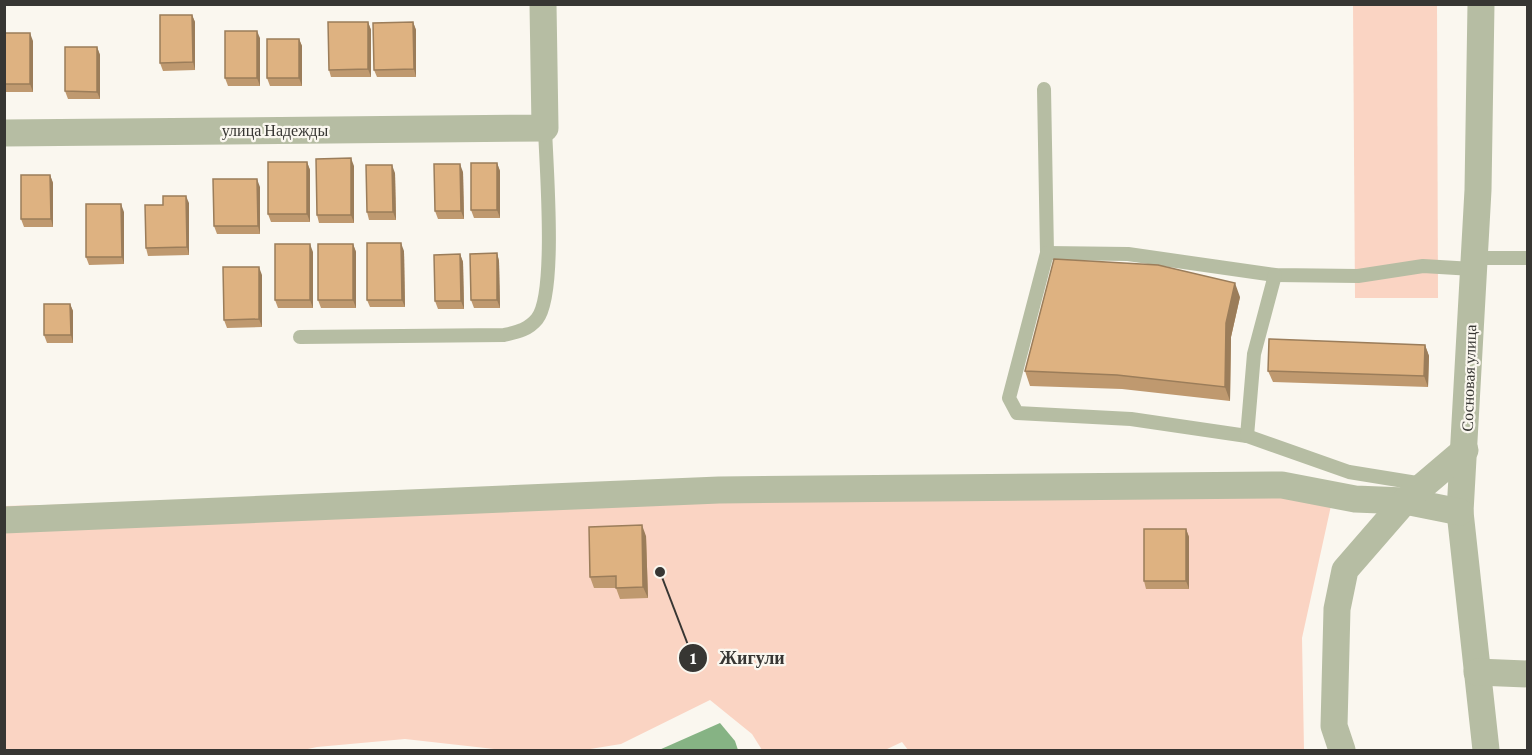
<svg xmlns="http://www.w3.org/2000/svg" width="1532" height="755" viewBox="0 0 1532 755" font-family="'Crimson Pro',serif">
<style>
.green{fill:#fad4c3}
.water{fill:#86b384}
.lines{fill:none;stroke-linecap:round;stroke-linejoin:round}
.lane{stroke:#b6bda3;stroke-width:14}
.street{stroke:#b6bda3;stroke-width:27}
.wall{fill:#bf996f}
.shaded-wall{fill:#9b7d5a}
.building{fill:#deb281;stroke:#9b7d5a;stroke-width:1.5}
.labels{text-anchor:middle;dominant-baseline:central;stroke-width:4.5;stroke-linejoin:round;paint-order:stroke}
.street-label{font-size:16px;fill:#373633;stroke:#faf7ef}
.leader{fill:none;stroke:#373633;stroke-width:2}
.callout-dot{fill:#373633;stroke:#faf7ef;stroke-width:2}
.mark-label{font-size:18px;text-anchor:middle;font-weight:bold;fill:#fff}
.callout-label{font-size:18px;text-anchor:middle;font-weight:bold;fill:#373633;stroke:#faf7ef;stroke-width:4.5;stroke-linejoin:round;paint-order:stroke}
</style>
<rect width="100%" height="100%" fill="#faf7ef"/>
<g class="green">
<path d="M1353 5H1437L1438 298H1355Z"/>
<path d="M1280 474 1334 492 1302 638 1304 750H908L902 742 885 750H762L752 734 710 700 621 744 584 750H503L405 739 317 747 303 750H5L4 506Z"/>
</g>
<path class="water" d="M720 723 735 741 738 750H659Z"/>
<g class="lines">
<g class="lane">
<path d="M1044 89 1047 253 1009 398 1017 413 1131 419 1247 436 1349 472 1423 484"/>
<path d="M1047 253 1128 254 1275 275 1358 276 1423 266 1473 269"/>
<path d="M1474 258H1528"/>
<path d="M300 337 504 335C517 332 528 330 537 319 557 294 546 165 545 128"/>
<path d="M1247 436 1254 354 1275 275"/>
</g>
<g class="street">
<path d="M1481 4 1478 190 1460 512 1486 750"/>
<path d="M4 133 545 128 543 4"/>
<path d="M4 520 719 490 1282 485 1355 499 1405 501 1460 512"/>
<path d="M1477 672 1528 674"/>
<path d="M1342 750 1334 726 1337 609 1345 570 1405 501 1465 450"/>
</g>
</g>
<g class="wall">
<path d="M192 15 195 22V70L163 71 160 63Z"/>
<path d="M368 22 371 30V77H331L329 70Z"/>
<path d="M413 22 416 30V77H377L374 70Z"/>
<path d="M4 33 33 41V92H4Z"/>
<path d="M260 38V86H228L225 78Z"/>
<path d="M299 39 302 46V86H270L267 78Z"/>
<path d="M97 47 100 55V99H68L65 91Z"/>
<path d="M307 162 310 170V222H271L268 214Z"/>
<path d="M497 163 500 171V218H474L471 210Z"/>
<path d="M354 166V223H319L317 215Z"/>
<path d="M463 172 464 219H438L435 211Z"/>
<path d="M395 173 396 220H369L367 212Z"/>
<path d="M50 175 53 183V227H24L21 219Z"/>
<path d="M260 187V234H217L214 226Z"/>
<path d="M189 203V255L148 256 146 248 163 205Z"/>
<path d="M124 212V264L89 265 86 257Z"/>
<path d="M353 244 356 252V308H321L318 300Z"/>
<path d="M404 251 405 307H370L367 300Z"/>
<path d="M313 252V308H278L275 300Z"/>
<path d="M497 253 499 261 500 308H474L471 300Z"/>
<path d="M460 254 463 262 464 309H438L435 301Z"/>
<path d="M262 275V327L227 328 224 320Z"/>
<path d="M1240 297 1231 337 1230 401 1122 389 1030 386 1025 371Z"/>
<path d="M70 304 73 311V343H47L44 335Z"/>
<path d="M1425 345 1429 356 1428 387 1273 382 1268 371Z"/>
<path d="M1186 529 1189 537V589H1146L1144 581Z"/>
<path d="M646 536 648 598 620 599 616 588H594L590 577Z"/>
</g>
<g class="shaded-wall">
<path d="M192 15 195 22V70L193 62Z"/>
<path d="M368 22 371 30V77L368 69Z"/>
<path d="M413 22 416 30V77L414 69Z"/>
<path d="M257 31 260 38V86L257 78Z"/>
<path d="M30 33 33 41V92L30 84Z"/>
<path d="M299 39 302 46V86L299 78Z"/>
<path d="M97 47 100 55V99L97 92Z"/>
<path d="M351 158 354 166V223L351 215Z"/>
<path d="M307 162 310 170V222L307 214Z"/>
<path d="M497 163 500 171V218L497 210Z"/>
<path d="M460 164 463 172 464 219 461 211Z"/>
<path d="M392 165 395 173 396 220 393 212Z"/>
<path d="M50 175 53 183V227L51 219Z"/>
<path d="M257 179 260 187V234L258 226Z"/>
<path d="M186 196 189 203V255L187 247Z"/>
<path d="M121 204 124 212V264L122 257Z"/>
<path d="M401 243 404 251 405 307 402 300Z"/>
<path d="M310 244 313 252V308L310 300Z"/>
<path d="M353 244 356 252V308L353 300Z"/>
<path d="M497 253 499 261 500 308 497 300Z"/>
<path d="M460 254 463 262 464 309 461 301Z"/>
<path d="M259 267 262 275V327L259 319Z"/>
<path d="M1235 283 1240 297 1231 337 1230 401 1225 387 1226 323Z"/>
<path d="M70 304 73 311V343L71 335Z"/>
<path d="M1425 345 1429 356 1428 387 1424 376Z"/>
<path d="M642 525 646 536 648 598 643 587Z"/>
<path d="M1186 529 1189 537V589L1186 581Z"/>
</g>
<g class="building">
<path d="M160 15H192L193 62 160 63Z"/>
<path d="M328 22H368V69L329 70Z"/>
<path d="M413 22 414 69 374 70 373 23Z"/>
<rect x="225" y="31" width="32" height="47"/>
<rect x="4" y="33" width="26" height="51"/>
<rect x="267" y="39" width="32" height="39"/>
<path d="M65 47H97V92L65 91Z"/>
<path d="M351 158V215H317L316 159Z"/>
<rect x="268" y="162" width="39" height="52"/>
<rect x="471" y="163" width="26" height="47"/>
<path d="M434 164H460L461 211H435Z"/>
<path d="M366 165H392L393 212H367Z"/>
<path d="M21 175H50L51 219H21Z"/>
<path d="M213 179H257L258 226H214Z"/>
<path d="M163 196H186L187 247 146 248 145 205H163Z"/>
<path d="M86 204H121L122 257H86Z"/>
<path d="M367 243H401L402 300H367Z"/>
<rect x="275" y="244" width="35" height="56"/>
<rect x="318" y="244" width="35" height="56"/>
<path d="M497 253V300H471L470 254Z"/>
<path d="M460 254 461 301H435L434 255Z"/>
<path d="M1054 259 1158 265 1235 283 1226 323 1225 387 1117 375 1025 371Z"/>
<path d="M223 267H259V319L224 320Z"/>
<path d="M44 304H70L71 335H44Z"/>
<path d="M1269 339 1425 345 1424 376 1268 371Z"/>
<path d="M642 525 643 587 616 588V576L590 577 589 527Z"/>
<rect x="1144" y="529" width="42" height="52"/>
</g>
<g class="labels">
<g class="street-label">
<text x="275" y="130">улица Надежды</text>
<text transform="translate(1469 378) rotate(-88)">Сосновая улица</text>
</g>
</g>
<path class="leader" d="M660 572L693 658"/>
<g class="callout-dot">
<circle cx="660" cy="572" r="6"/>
<circle cx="693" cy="658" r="15"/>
</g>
<g class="mark-label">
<text x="693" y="664">1</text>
</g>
<g class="callout-label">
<text x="752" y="664">Жигули</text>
</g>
<rect width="1532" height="755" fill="none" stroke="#373633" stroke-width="12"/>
</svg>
